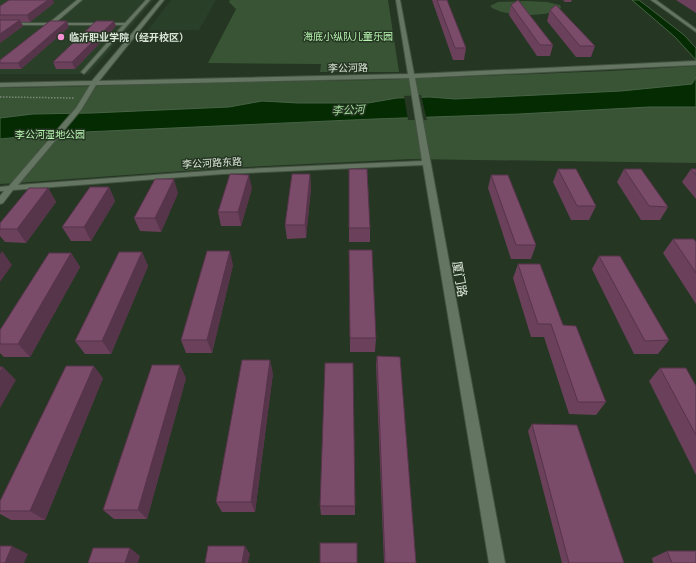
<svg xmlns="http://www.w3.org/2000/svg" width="696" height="563" viewBox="0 0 696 563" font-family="'PT Sans','Noto Sans SC',sans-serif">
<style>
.built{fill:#293f27}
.green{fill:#395435}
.water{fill:#052b03;stroke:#466344}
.pier{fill:#253623}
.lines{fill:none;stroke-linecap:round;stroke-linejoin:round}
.minor-casing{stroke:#445242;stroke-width:2}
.path{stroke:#7c8a7a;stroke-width:1.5;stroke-dasharray:1.5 1.5;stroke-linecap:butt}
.minor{fill:#647661;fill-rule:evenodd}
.wall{fill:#6a405b}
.shaded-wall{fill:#56344a}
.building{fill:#7b4b6a;stroke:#56344a}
.poi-dot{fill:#f591d2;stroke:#253623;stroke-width:1.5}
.labels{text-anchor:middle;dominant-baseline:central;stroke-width:3;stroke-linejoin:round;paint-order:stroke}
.far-park-label{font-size:10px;fill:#baf6b2;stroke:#253623}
.far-poi-label{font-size:10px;font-weight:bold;fill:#dce7db;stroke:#253623;text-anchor:start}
.far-street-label{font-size:10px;fill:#dce7db;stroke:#253623}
.far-water-label{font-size:11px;font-style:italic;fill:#a3de9b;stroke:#253623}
.street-label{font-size:12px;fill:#dce7db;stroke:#253623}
</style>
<rect width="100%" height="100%" fill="#253623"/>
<g class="built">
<path d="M0 0H154L89 74H0Z"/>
<path d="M171 0H216L199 30H148Z"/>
</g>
<g class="green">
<path d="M230 0H388L399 72H320L321 64 208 63 236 9 229 2Z"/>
<path d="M526 1 547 2 560 5 561 8C550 18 500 17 490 6L498 2Z"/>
<path d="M696 66V163L411 159 224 168 0 184V88L102 86 151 83 377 80 610 71Z"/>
</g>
<g class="water">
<path d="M632 0H639L684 35 696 48V60L675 37Z"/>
<path d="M696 77V107H649L519 114 374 119 62 133 0 139V118L33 114 92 113 229 107 262 101 298 103H368L397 98 430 97 455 99 621 91 692 84Z"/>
</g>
<path class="pier" d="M421 95 427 120H408L404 96Z"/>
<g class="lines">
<defs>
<g id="minor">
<path d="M77 0H82L55 23H125L146 0H150L84 74 81 72 82 71 123 25H0V23H49Z"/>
<path d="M160 0H164L99 81 408 74 396 0H400L414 74 696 61V65L415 78 505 563H489L423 165 222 174 13 190 3 203 0 204V196L4 191H0V187L9 186 76 108 90 85 0 87V83L92 81ZM409 78 422 161 222 170 18 185 81 110 96 85Z"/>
<path d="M651 0H656L696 29V32Z"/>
</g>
</defs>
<use href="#minor" class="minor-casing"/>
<path class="path" d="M0 97 75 98"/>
<use href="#minor" class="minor"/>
</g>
<g class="wall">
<path d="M432 0H447L466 48 464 60H453Z"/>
<path d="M563 0H572L571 2H565Z"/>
<path d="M676 0H696V13Z"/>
<path d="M54 3 30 22H21L23 26 0 43V6Z"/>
<path d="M511 5 553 45 550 56H537L509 15Z"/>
<path d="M550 10 595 46 591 57H576L547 21Z"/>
<path d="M116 26 75 69H56L53 62Z"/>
<path d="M69 27 21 69H0V60Z"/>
<path d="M349 169 370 228V242H349Z"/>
<path d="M558 169 596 206 589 220H571L553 182Z"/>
<path d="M624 169 668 207 660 220H641L617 182Z"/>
<path d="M691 169H696V199L682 182Z"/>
<path d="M310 174 311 188 306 238 287 239 285 225Z"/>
<path d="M491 175 536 245 531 259H511L488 188Z"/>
<path d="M109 187 115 201 91 241H71L62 227Z"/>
<path d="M48 188 56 202 26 243 5 242 0 236V229Z"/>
<path d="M252 188 241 226H221L218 212Z"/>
<path d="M178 193 161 232 140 231 134 218Z"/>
<path d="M673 239 696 242V304L663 253Z"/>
<path d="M349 250 376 338 375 352H350Z"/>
<path d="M142 252 148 266 111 354H85L75 341Z"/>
<path d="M71 253 80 267 30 357H4L0 353V330Z"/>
<path d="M599 256 669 340 658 354H634L592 269Z"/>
<path d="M518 264 563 325 606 402 596 415 569 414 544 337H531L513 278Z"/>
<path d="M233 265 212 353H186L181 340Z"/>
<path d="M377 356 416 563H384L376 364Z"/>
<path d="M660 368 696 386V475L649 381Z"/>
<path d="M273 373 255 512H222L216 502Z"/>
<path d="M103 378 45 520H11L0 514V501Z"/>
<path d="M186 378 147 519H114L103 510Z"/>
<path d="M532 424 624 563H562L528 431Z"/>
<path d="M320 506H355V515H321Z"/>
<path d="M667 551 696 563H653L652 558Z"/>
</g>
<g class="shaded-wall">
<path d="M48 0H53L54 3 30 22 27 15Z"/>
<path d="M20 20 23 26 0 43V34Z"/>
<path d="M67 21 69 27 21 69 18 63Z"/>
<path d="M114 21 116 26 75 69 72 62Z"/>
<path d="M310 174 311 188 306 238 305 225Z"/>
<path d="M249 175 252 188 241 226 238 212Z"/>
<path d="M174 179 178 193 161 232 155 218Z"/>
<path d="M109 187 115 201 91 241 84 227Z"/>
<path d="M48 188 56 202 26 243 17 229Z"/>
<path d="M2 251 12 265 0 282V254Z"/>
<path d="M230 251 233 265 212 353 207 340Z"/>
<path d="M142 252 148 266 111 354 102 341Z"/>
<path d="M71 253 80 267 30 357 18 344Z"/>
<path d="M270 360 273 373 255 512 251 502Z"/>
<path d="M180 365 186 378 147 519 138 510Z"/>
<path d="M94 366 103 378 45 520 30 511Z"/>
<path d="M3 367 16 380 0 408V372Z"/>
<path d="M12 546 28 554 24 563H5Z"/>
<path d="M245 546 250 554 248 563H242Z"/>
<path d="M130 548 140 556 138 563H125Z"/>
</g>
<g class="building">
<path d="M9 0H48L27 15H0V6Z"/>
<path d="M437 0H447L466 48H455Z"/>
<path d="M518 0 553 45H540L511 5Z"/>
<path d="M556 5 595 46H580L550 10Z"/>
<path d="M0 20H20L0 34Z"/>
<path d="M50 21H67L18 63H0V60Z"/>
<path d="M96 21H114L72 62H53Z"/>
<path d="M349 169H367L370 228H349Z"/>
<path d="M558 169H576L596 206H577Z"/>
<path d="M624 169H641L668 207 649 206Z"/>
<path d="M691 169H696V175Z"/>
<path d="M230 174 249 175 238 212H218Z"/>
<path d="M292 174H310L305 225H285Z"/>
<path d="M491 175H508L536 245H516Z"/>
<path d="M155 179H174L155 218H134Z"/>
<path d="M90 187H109L84 227H62Z"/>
<path d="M29 188H48L17 229H0V223Z"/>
<path d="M673 239H694L696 242V273Z"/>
<path d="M349 250H372L376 338H350Z"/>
<path d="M207 251H230L207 340H181Z"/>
<path d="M119 252H142L102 341H75Z"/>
<path d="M49 253H71L18 344H0V330Z"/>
<path d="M599 256H620L669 340 645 341Z"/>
<path d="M518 264H540L563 325 576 326 606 402H578L551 324H538Z"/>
<path d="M377 356 400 357 416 563H385Z"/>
<path d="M242 360H270L251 502H216Z"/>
<path d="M325 363H353L355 506H320Z"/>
<path d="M152 365H180L138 510H103Z"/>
<path d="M66 366H94L30 511H0V501Z"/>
<path d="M0 367H3L0 372Z"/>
<path d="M660 368H686L696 386V435Z"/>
<path d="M532 424 577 425 624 563H569Z"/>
<rect x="320" y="543" width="37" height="20"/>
<path d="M0 546H12L5 563H0Z"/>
<path d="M208 546H245L242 563H205Z"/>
<path d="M93 548H130L125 563H88Z"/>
<path d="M667 551H696V563H672Z"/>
</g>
<circle class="poi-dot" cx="61" cy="37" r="4"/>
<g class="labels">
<g class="far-park-label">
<text x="348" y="36">海底小纵队儿童乐园</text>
<text x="50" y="134">李公河湿地公园</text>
</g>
<g class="far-poi-label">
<text x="69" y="37">临沂职业学院（经开校区）</text>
</g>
<g class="far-street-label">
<text transform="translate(348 68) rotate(-1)">李公河路</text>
<text transform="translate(212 163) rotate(-3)">李公河路东路</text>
</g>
<g class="far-water-label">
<text transform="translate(348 110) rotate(-3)">李公河</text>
</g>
<g class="street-label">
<text transform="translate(460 279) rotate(80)">厦门路</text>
</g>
</g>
</svg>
